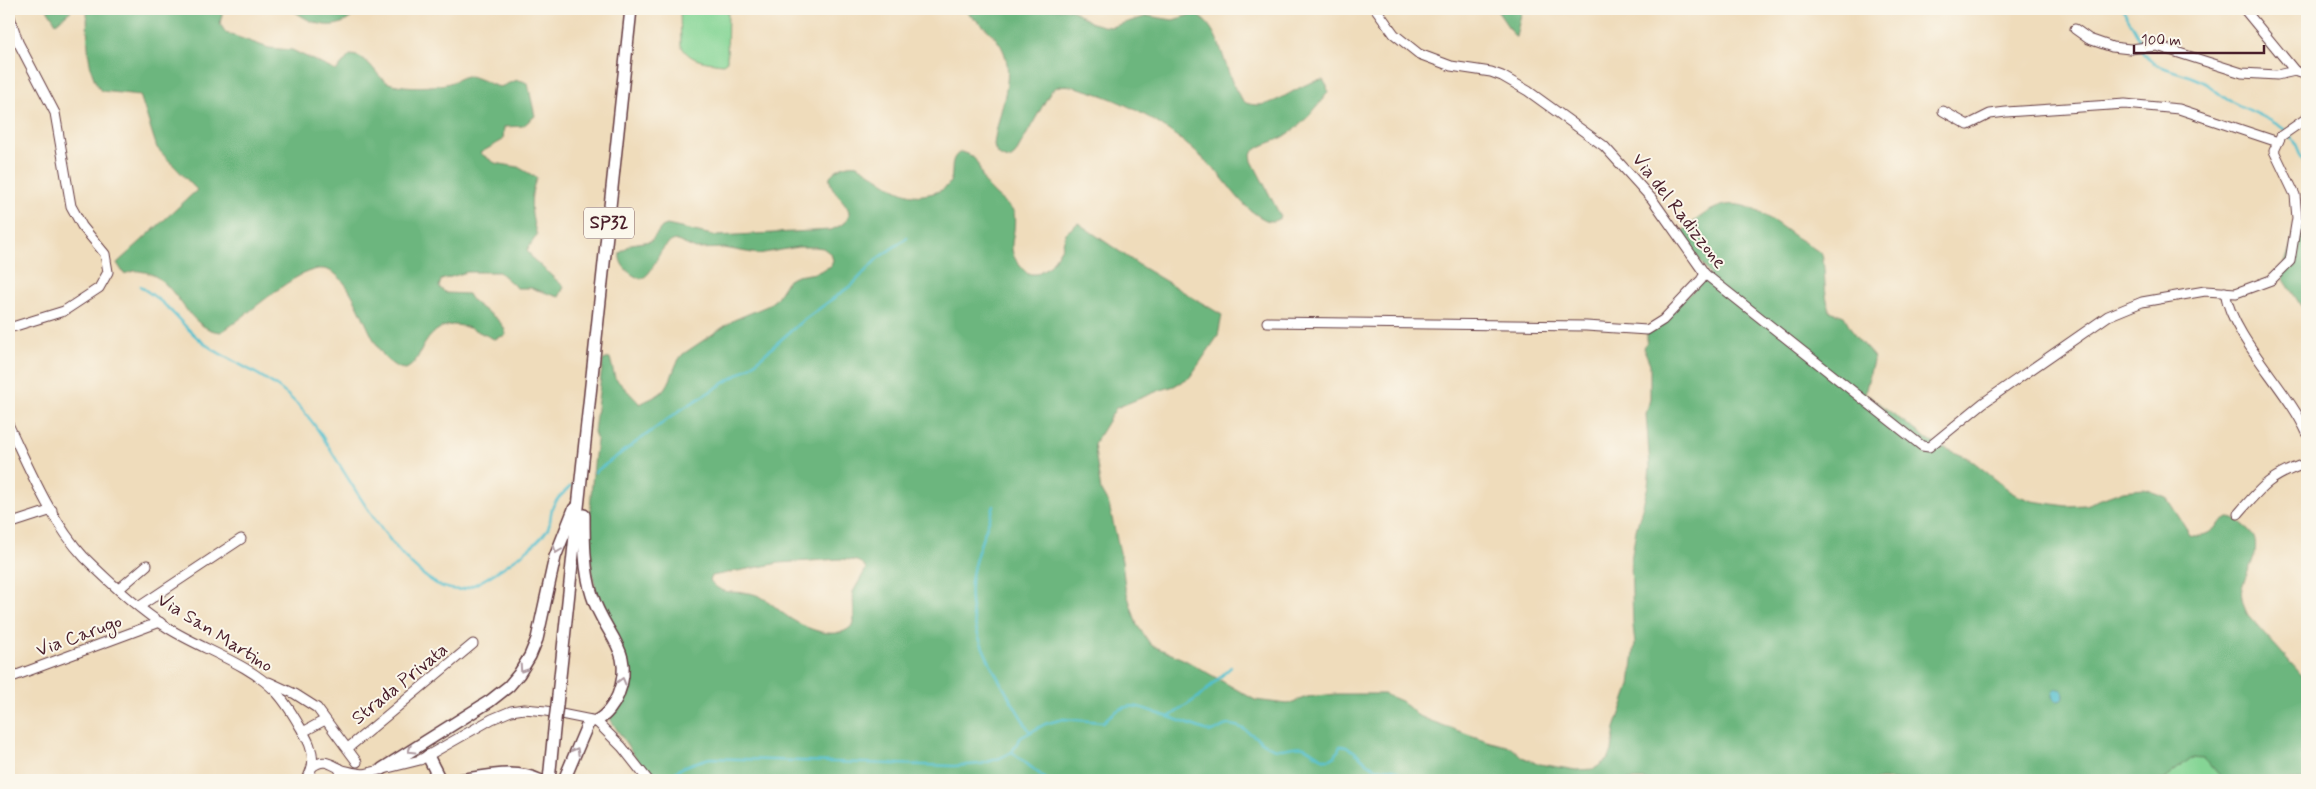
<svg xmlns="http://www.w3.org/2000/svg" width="2316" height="789" viewBox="0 0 2316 789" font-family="Mynerve,sans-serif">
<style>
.green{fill:#85d595;stroke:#687a60}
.forest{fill:#6cb67e;stroke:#5b6a54;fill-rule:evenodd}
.water{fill:#53bfcd;stroke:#4e6f7c}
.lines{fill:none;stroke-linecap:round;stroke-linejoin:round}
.stream{stroke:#53bfcd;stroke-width:2.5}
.minor-casing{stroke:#633b41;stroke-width:11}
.major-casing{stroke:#633b41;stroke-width:14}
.minor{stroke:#fff;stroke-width:9}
.major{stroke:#fff;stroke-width:11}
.major-bridge-casing{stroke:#633b41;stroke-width:14;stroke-linecap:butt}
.major-bridge{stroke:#fff;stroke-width:11}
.oneway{stroke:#ae9aa0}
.labels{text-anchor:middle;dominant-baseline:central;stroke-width:4;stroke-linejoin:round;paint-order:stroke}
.shield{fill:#fbf7ec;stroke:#7f6065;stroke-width:1}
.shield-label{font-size:18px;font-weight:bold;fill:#4a1f2b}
.street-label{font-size:19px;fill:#4a1f2b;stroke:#fbf7ec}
</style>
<rect width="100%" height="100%" fill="#fbf7ec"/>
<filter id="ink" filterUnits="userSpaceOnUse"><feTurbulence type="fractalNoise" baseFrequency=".02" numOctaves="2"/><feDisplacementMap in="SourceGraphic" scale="10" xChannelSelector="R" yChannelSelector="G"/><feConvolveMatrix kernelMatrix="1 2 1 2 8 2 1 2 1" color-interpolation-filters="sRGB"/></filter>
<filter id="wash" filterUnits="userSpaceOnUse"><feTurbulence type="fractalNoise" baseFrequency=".0096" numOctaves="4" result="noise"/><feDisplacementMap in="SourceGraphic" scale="20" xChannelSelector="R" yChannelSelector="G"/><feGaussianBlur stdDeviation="1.12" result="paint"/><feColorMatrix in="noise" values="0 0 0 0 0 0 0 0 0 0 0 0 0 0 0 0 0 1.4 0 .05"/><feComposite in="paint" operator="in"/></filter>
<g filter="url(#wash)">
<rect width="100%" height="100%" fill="#efdcbb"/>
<g class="green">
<path d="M680 9H728L727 61 723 64C707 62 689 62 681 45Z"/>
<path d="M2191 758H2203L2225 780H2163Z"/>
</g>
<g class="forest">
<path d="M47 9H73L56 23Z"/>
<path d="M87 9H223L220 24 226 33 269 48 292 50 336 71 350 55C373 56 375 80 392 84 409 88 429 87 446 84 453 83 460 77 467 76 477 76 490 85 500 87 512 83 517 76 528 84L535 116 523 126 504 127 503 140 480 153 495 163 518 167 537 178C528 195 531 218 537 235L527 250 533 259 564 287 559 297 531 288H517L499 272H467L441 280 439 287 446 293 468 294C476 311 504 315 506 335L494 339C468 327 444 312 424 345 419 354 416 364 406 369 368 368 362 276 324 269 298 265 246 318 221 332 184 330 177 274 139 271 134 270 128 273 124 274L117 263 197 190 157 148 140 95 101 91C85 70 88 34 87 9Z"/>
<path d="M291 9H360C338 35 314 26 291 9Z"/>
<path d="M963 9H1071L1092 23 1103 26 1111 27 1148 16 1173 20 1193 14C1226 25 1222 83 1246 103 1274 113 1296 82 1323 80L1327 86 1328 92C1317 108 1301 126 1285 136 1274 143 1260 143 1251 154L1252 161 1281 217C1276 221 1272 222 1266 220 1242 210 1230 184 1212 167 1176 132 1135 104 1086 90 1074 87 1062 81 1051 91L1015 155 1010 159C1001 158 995 154 994 145 997 112 1021 70 997 40 988 28 974 19 963 9Z"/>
<path d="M1496 9H1522L1516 37H1515Z"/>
<path d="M961 152C983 156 977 174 988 187 996 197 1007 203 1014 212 1018 242 1000 248 1028 274H1036L1050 266 1062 247 1066 233 1078 223 1142 267 1222 315 1218 336 1190 377 1174 386 1158 391 1116 408 1094 444 1101 491 1109 505 1122 561 1125 587 1137 625 1151 645 1185 660 1255 700 1287 704 1307 697 1336 694H1384L1403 702 1417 715 1431 721 1490 742 1511 747 1522 757 1540 764 1576 770 1594 769 1607 760 1612 751 1615 728 1630 685 1635 643 1633 626 1631 560 1636 530 1648 486 1650 467 1646 414 1650 399V364L1643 347 1647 342V332L1710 275 1681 233C1723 194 1741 197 1786 230 1797 239 1810 245 1822 254 1826 273 1823 292 1830 311L1844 316 1855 336 1874 357 1865 393 1931 442 1970 459 2014 494 2032 501 2067 506 2085 505 2123 491 2144 489 2166 497 2190 534C2211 539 2212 527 2228 518 2235 518 2240 523 2245 527 2268 543 2247 568 2242 588 2240 596 2244 608 2248 615L2307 681V780H2225L2203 759 2191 758 2163 780H650L610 719 627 683C615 650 600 617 594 582 586 541 591 482 597 441L594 432 603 360 610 358 615 378 640 404C647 400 656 397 662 392 673 382 673 364 683 354L734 320 767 306 776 299 788 280 797 276 816 273 831 266 833 260 831 254 823 248 815 247H798L758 254 724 248 696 249 675 240C655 247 658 271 641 279 630 275 618 265 620 253L631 244 651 241 662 227 667 225 717 236 831 230C874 212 826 197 830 176 837 168 847 163 857 165 877 174 899 199 923 195 970 189 940 162 961 152ZM840 559C849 560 862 559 866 569L853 592 854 623C840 644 804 628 788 617 778 610 770 601 759 596 742 588 722 599 710 580L712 576 779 563Z"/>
<path d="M2307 211V315L2281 275 2294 235Z"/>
</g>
<circle class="water" cx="2058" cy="695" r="6"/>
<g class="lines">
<g class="stream">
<path d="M2123 9 2139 38 2140 45"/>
<path d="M2141 50C2152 71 2186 71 2205 83 2214 88 2221 97 2230 101 2249 111 2269 117 2285 130"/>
<path d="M2289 134 2295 142 2307 170"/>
<path d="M140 286C149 293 159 299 167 307 179 319 191 334 205 344 224 358 247 367 267 380 289 393 306 412 320 433 344 469 412 600 463 589 482 584 540 545 548 528 551 522 550 515 552 509 554 500 564 493 571 486"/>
<path d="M595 472 682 409 750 367 801 322 853 284 878 258 907 238"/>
<path d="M994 506C986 530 974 557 971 582 966 637 1004 687 1030 732"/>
<path d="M1231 667 1200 696 1169 717 1211 732C1217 732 1222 725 1228 725 1245 724 1259 743 1273 748 1282 752 1295 744 1304 747 1317 753 1332 772 1340 746 1354 746 1362 761 1373 767 1380 771 1387 767 1393 769 1399 771 1405 777 1410 780"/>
<path d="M1012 752 1047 780"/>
<path d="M668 780C678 766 694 763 710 758L954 766 981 764 1000 758 1012 752 1020 738 1045 724 1063 719 1103 722C1129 696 1138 708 1169 717"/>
</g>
</g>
</g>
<g filter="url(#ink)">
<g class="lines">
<defs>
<g id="minor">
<path d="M1376 9 1394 34 1419 54 1451 66 1491 72 1502 76 1528 91 1604 146 1652 199 1705 274 1922 446 1929 447 1983 403 2108 316 2142 302 2205 291 2236 293 2271 280 2290 261 2297 218 2295 195 2274 151 2281 136 2307 118"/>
<path d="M2244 9 2295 71 2307 75"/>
<path d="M9 14 18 42 55 113 71 206 82 226 105 254 108 272 99 288 64 311 9 328"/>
<path d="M2075 29 2089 39 2112 47 2130 49 2157 46 2242 73 2277 75 2295 71"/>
<path d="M1943 111 1968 125 1990 114 2006 112 2125 104 2179 109 2278 142"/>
<path d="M2225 292C2233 339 2287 388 2307 433"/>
<path d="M1267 322 1586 326 1647 330 1663 320 1701 280 1705 274"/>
<path d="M9 426C29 468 52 523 84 557 109 582 138 609 168 628 201 649 248 663 275 691 285 701 292 713 299 725 307 738 315 751 312 767"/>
<path d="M2238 514C2263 485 2270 476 2307 463"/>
<path d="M9 524 52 510"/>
<path d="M119 589 147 565"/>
<path d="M140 606 241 539"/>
<path d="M9 678 160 622"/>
<path d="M269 682 295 694 317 708 357 762"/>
<path d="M303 732 325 720"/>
<path d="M348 748 473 644"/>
<path d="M339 768 343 780"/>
<path d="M307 780 312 767C325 757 331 765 343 770 350 772 356 773 364 774"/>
<path d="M351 780 364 774 420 760 492 719 511 711 524 709 546 711 596 721 622 747 648 780"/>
</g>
<g id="major">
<path d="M584 515C584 541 584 570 592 595 604 635 636 650 618 695 614 705 606 716 596 721"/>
<path d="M557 705 631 9"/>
<path d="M428 756 440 780"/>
<path d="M382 769 490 701 509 686 519 674 530 656 537 639 555 557 574 509"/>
<path d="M458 780C484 777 515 768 539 780"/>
<path d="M549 780 555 720"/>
<path d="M564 780 589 721"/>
</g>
</defs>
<use href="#minor" class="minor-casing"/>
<use href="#major" class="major-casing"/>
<use href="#minor" class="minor"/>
<use href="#major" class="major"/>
<defs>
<path id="major-bridge" d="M555 720 557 705"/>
</defs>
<use href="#major-bridge" class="major-bridge-casing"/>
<use href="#major-bridge" class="major-bridge"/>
</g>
<defs><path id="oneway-chevron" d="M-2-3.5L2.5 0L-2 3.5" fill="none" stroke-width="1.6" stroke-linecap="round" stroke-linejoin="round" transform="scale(1.25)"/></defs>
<g class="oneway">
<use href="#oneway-chevron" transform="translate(557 550) rotate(111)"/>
<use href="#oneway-chevron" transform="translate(523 669) rotate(124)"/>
<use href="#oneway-chevron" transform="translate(622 681) rotate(-75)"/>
<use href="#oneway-chevron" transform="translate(411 750) rotate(148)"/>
<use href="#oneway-chevron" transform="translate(576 751) rotate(-62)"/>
</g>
</g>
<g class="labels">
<rect class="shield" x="584" y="207.5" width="50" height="31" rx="4"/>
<g class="shield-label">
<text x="609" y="223">SP32</text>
</g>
<g class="street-label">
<text transform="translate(1679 211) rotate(52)">Via del Radizzone</text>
<text transform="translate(215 633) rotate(32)">Via San Martino</text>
<text transform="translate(79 636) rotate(-20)">Via Carugo</text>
<text transform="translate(400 684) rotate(-39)">Strada Privata</text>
</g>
</g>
<rect width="2316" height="789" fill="none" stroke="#fbf7ec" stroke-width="30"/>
<path d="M2134 45v8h130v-8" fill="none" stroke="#4a1f2b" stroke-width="2.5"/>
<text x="2141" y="45" font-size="15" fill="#4a1f2b" stroke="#fbf7ec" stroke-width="4" paint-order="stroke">100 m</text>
</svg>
